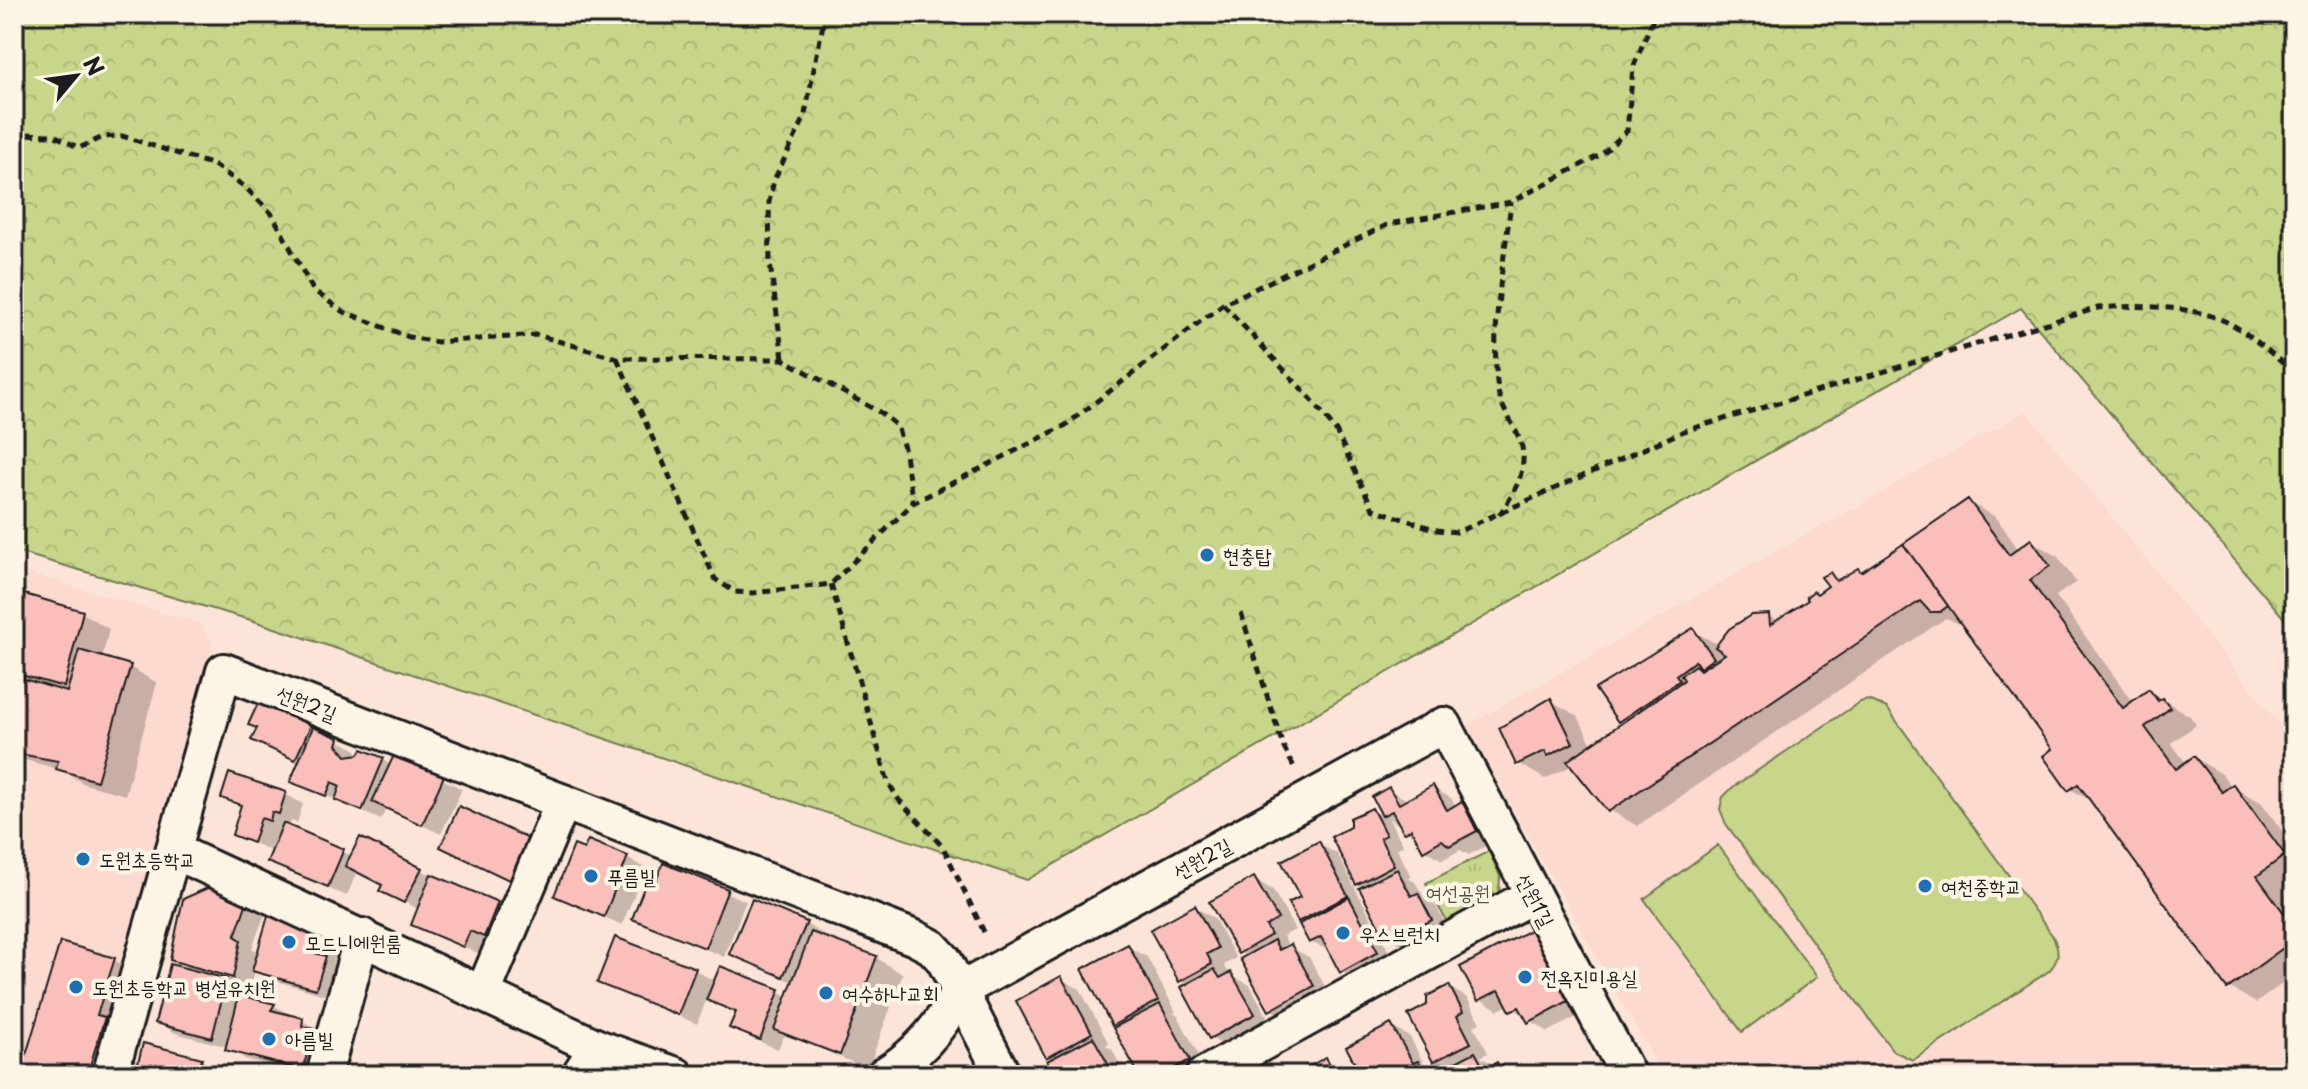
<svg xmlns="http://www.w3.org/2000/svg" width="2308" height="1089" viewBox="0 0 2308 1089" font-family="'Playpen Sans','Poor Story',sans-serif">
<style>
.built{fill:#fcdacf}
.forest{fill:url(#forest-crowns);stroke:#727953;stroke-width:2}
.park{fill:url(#park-tufts);stroke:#727953;stroke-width:2}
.pitch{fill:#c7d68a;stroke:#727953;stroke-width:2}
.shadow{fill:#0003}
.building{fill:#fbbfbb;stroke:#1c1c1c;stroke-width:2}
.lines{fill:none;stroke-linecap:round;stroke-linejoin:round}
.street-casing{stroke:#1c1c1c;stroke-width:40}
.path{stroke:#1c1c1c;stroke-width:5;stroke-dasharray:8 6;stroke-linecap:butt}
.street{stroke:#fcf5e5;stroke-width:34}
.poi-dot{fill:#1f6fb2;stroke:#fcf5e5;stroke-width:3}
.labels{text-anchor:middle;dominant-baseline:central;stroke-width:8;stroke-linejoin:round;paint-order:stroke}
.poi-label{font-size:20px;fill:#1c1c1c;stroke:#fcf5e5;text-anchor:start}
.street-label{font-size:20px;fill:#1c1c1c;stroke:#fcf5e5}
.park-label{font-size:20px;fill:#4f543d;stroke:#fcf5e5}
</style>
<defs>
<pattern id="forest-crowns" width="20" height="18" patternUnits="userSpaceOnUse" patternTransform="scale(2)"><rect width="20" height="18" fill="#c7d68a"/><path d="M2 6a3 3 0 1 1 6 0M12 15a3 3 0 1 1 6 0" fill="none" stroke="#aab776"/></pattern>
<pattern id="park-tufts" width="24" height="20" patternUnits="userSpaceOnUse" patternTransform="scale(2)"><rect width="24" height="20" fill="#c7d68a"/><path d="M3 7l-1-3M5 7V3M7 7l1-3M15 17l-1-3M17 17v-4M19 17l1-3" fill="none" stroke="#aab776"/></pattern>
</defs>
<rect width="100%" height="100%" fill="#fce5d8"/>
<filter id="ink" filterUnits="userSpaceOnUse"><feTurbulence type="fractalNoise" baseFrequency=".0125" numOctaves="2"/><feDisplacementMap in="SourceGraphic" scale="16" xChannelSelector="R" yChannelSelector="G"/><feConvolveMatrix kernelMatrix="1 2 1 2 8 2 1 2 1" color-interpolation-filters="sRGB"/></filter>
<g filter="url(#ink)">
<g class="built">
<path d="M2026 411 2294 742V1075H1663L1466 726Z"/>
<path d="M14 569 201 624 213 644 89 1075H14Z"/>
</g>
<path class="forest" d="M14 14H2294V630L2021 308 1027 880 254 621 14 551Z"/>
<path class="park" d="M1489 851 1500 876 1499 895 1448 924 1426 883Z"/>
<g class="pitch">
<path d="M1869 700 1887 708 2052 935C2060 949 2060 959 2049 971L1913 1060 1893 1051 1726 824 1720 809 1723 797 1733 787 1860 702Z"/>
<path d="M1718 845 1817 977 1742 1032 1644 899Z"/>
</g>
<g class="shadow">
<path d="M1968 502 1996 517 2019 550 2031 541 2058 557 2076 582 2056 596 2133 702 2149 691 2190 716 2196 725 2171 743 2187 764 2195 758 2222 774 2232 787 2261 802 2294 847V884L2283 892 2294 907V975L2256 1003 2229 987 2095 803 2070 789 2055 750 1966 627 1946 618 1637 826 1610 810 1571 766 1545 779 1518 763 1551 701 1578 716 1592 745 1621 724 1598 690 1693 631 1719 645 1769 616 1778 622 1831 587 1830 574 1841 580 1858 570 1864 573Z"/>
<path d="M14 594 82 613 109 629 102 659 130 667 157 683 125 795 85 784 62 770 14 757Z"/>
<path d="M260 703 338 740 357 750 354 757 383 760 391 765 396 756 462 789 441 834 386 808 381 820 293 781 300 763 272 749 259 728Z"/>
<path d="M1433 788 1451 798 1456 807 1462 804 1480 814 1495 841 1469 855 1460 850 1442 860 1424 849 1419 839 1388 817 1403 845 1397 849 1411 876 1408 878 1415 882 1425 899 1436 906 1449 931 1431 940 1423 936 1404 946 1385 935 1365 888 1357 883 1352 828 1372 810 1386 818 1375 798 1389 790 1409 801Z"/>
<path d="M285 794 303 804 297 823 291 821 289 828 352 856 421 870 516 914 482 955 413 924 419 910 357 871 347 896 288 872 270 862 273 852 234 834 243 808 223 797Z"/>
<path d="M1319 844 1337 854 1395 963 1360 982 1341 971 1331 951 1310 942 1291 904 1303 898Z"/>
<path d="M627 858 645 868 622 925 556 895Z"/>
<path d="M664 866 746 901 724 957 634 918Z"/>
<path d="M1254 879 1273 890 1295 930 1283 936 1289 947 1309 957 1331 997 1289 1020 1270 1009 1248 957 1239 952Z"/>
<path d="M246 904 265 914 252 948 260 953 270 918 339 943 333 963 343 969 335 998 273 980 255 970 251 987 229 982 245 991 243 998 275 1006 321 1031 322 1075H304L245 1059 228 1047 175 1033 157 1022 192 970 172 959Z"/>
<path d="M1195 907 1214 918 1236 958 1224 965 1230 975 1250 985 1272 1025 1229 1049 1211 1038 1189 985 1180 980Z"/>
<path d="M806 924 824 935 823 938 876 958 903 974 868 1069 785 1034 778 1049 750 1038 732 1027 737 1014 707 998 697 1024 600 982 695 970 716 982 779 991 789 997 794 983 731 954Z"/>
<path d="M1532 931 1551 942 1588 1011 1548 1032 1509 1005 1498 1010 1480 999Z"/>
<path d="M1128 947 1147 957 1176 1012 1173 1013 1178 1016 1207 1071 1199 1075H1141L1119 1027 1114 1025Z"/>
<path d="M114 960 141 976 119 1075H22Z"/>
<path d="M1061 979 1080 989 1109 1044 1105 1046 1112 1049 1125 1075H1057L1053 1060 1047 1056Z"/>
<path d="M1449 987 1467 998 1480 1023 1474 1026 1488 1053 1480 1057 1515 1075H1453L1434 1061 1429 1006Z"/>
<path d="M1391 1026 1410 1037 1426 1068 1437 1075H1363L1349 1048Z"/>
<path d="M201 1060 228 1075H137Z"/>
<path d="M1326 1060 1347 1075H1298Z"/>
</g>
<g class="building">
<path d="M1968 499 2009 555 2031 539 2050 566 2030 580 2123 708 2149 689 2158 701 2162 698 2170 708 2145 727 2176 769 2194 756 2222 792 2233 784 2285 855 2257 876 2284 913 2294 905V940L2227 989 2078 784 2068 791 2043 756 2052 749 1903 544Z"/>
<path d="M1903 544 1948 606 1940 612H1930L1920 601 1608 812 1567 761 1684 680 1681 675 1695 665 1700 670 1725 654 1715 647 1729 629 1751 615 1769 614 1770 625 1808 600 1806 597 1814 591 1817 594 1828 586 1821 577 1830 572 1836 581 1858 568 1861 572Z"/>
<path d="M14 591 83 611 64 687 14 673Z"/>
<path d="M1693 628 1714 658 1700 668 1695 661 1676 675 1680 680 1618 722 1595 689Z"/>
<path d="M79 650 131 665 97 781 56 769 58 761 14 753V676L67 692Z"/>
<path d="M1551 698 1573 743 1548 756 1545 751 1516 765 1499 728Z"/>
<path d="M259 701 311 725 295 760 251 740 257 728 248 725Z"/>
<path d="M313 727 339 738 337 745 346 756 359 754 362 749 384 758 362 811 335 800 340 786 332 782 326 796 290 782Z"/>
<path d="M395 753 444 776 422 825 372 802Z"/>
<path d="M229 773 286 792 279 814 272 812 270 821 261 818 253 843 232 835 241 805 221 798Z"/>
<path d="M1433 785 1447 810 1462 801 1477 831 1449 846 1442 840 1423 851 1411 829 1404 833 1392 811 1382 816 1372 797 1389 787 1399 804Z"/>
<path d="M459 806 531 840 511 881 440 847Z"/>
<path d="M1372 808 1386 835 1380 838 1394 865 1356 885 1331 837 1350 827V818Z"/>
<path d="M283 823 344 849 328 887 267 862Z"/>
<path d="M360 837 422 868 404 903 379 891 382 885 345 866Z"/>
<path d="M588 840 628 856 604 917 554 896 574 845 584 849Z"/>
<path d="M1319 841 1348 896 1298 922 1288 903 1300 897 1281 861Z"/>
<path d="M663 863 728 889 705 948 632 919 648 877 656 881Z"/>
<path d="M1397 869 1411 896 1418 893 1432 920 1411 931 1403 926 1384 936 1359 888Z"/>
<path d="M431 874 498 902 484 937 470 931 463 947 411 925Z"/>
<path d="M1254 877 1278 919 1266 926 1271 935 1238 954 1209 902Z"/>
<path d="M214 885 247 902 235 936 241 940 233 978 170 960 183 899Z"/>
<path d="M1349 897 1378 952 1340 973 1321 937 1309 943 1299 924Z"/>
<path d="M752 899 807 922 783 977 729 954Z"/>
<path d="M1195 905 1218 948 1207 954 1212 964 1179 982 1150 930Z"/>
<path d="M268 916 321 931 315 953 326 956 316 989 252 971Z"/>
<path d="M1532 929 1570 1000 1528 1023 1519 1007 1510 1011 1499 990 1478 1001 1460 967Z"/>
<path d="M811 932 877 956 840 1055 774 1030Z"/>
<path d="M615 937 696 968 678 1015 597 983Z"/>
<path d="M1274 940 1279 950 1291 944 1314 986 1269 1011 1240 959Z"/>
<path d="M60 942 115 958 97 1015 105 1017 87 1075H20Z"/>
<path d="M1128 944 1158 1001 1112 1026 1082 969Z"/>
<path d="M170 964 227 979 212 1038 155 1023Z"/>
<path d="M720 966 780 989 760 1040 729 1028 736 1012 706 1000Z"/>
<path d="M1214 969 1220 978 1231 972 1255 1014 1209 1039 1181 987Z"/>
<path d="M1061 976 1092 1033 1046 1058 1016 1001Z"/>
<path d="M1449 985 1463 1012 1457 1016 1471 1043 1433 1062 1408 1015 1427 1005V996Z"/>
<path d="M239 995 275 1004 271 1010 303 1018 302 1026 313 1029 303 1070 225 1050Z"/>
<path d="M1160 1004 1190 1060 1162 1075H1139L1113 1028Z"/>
<path d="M1391 1024 1413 1063 1418 1061 1424 1073 1361 1075 1346 1047Z"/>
<path d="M1093 1037 1114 1075H1054L1047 1061Z"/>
<path d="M143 1043 202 1058 198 1075H135Z"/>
<path d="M1475 1052 1484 1069 1497 1062 1504 1075H1451L1446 1067Z"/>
<path d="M1326 1057 1336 1075H1294Z"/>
</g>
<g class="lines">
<defs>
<g id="street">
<path d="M174 851 597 1047"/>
<path d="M483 993 563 802"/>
<path d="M110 1075 224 671 915 938 932 947 944 960 1003 1075"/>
<path d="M324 1075 362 936"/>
<path d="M579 1075 597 1047 676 1075"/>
<path d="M884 1075C918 1054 942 1027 959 991L1444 725 1628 1075"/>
<path d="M1204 1075 1533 895"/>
</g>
</defs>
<use href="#street" class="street-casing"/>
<g class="path">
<path d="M14 134 54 135 79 148 103 137 122 136 214 165 245 187 272 214 313 290 342 311 409 337 437 342 537 335 617 358 783 359 881 413 897 426 904 448 913 503"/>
<path d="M1223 304 1312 400 1336 431 1373 509 1437 530 1457 532 1684 431 2098 308C2137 305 2193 305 2229 323 2253 336 2273 355 2294 373"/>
<path d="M617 358 715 579 735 592 753 593 831 584 913 503 1066 425 1223 304 1389 224 1511 202 1602 154 1627 131 1633 68 1655 14"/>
<path d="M783 358 770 264 769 202 774 180 804 119 825 14"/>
<path d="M1499 515C1511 498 1522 481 1523 460 1525 435 1502 415 1498 391 1490 330 1504 263 1511 202"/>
<path d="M831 584 888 782 899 800 943 847 986 936"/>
<path d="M1241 613 1283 746 1294 767"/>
</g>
<use href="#street" class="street"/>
</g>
</g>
<g class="poi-dot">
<circle cx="1207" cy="555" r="8"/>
<circle cx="83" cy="859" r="8"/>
<circle cx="591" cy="876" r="8"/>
<circle cx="1925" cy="886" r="8"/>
<circle cx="1343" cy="933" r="8"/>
<circle cx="289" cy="942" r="8"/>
<circle cx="1525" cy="977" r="8"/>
<circle cx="76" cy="987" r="8"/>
<circle cx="826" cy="993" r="8"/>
<circle cx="269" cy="1039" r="8"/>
</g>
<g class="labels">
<g class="poi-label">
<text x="1223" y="555">현충탑</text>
<text x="99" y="859">도원초등학교</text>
<text x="607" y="876">푸름빌</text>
<text x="1941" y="886">여천중학교</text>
<text x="1359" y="933">우스브런치</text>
<text x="305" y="942">모드니에원룸</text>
<text x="1541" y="977">전옥진미용실</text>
<text x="92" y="987">도원초등학교 병설유치원</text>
<text x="842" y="993">여수하나교회</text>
<text x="285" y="1039">아름빌</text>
</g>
<g class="street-label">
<text transform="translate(307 703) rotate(21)">선원2길</text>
<text transform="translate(1202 858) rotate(-29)">선원2길</text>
<text transform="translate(1536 900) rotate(62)">선원1길</text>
</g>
<g class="park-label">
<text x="1458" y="892">여선공원</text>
</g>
</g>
<rect width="2308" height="1089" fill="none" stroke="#fcf5e5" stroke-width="48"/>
<rect x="24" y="24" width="2260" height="1041" fill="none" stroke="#1c1c1c" stroke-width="3" filter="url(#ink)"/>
<g transform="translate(76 76) rotate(61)" stroke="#fcf5e5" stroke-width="6" paint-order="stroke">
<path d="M0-6L14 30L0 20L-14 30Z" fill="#1c1c1c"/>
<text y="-12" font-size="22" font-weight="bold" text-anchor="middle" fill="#1c1c1c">N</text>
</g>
</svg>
